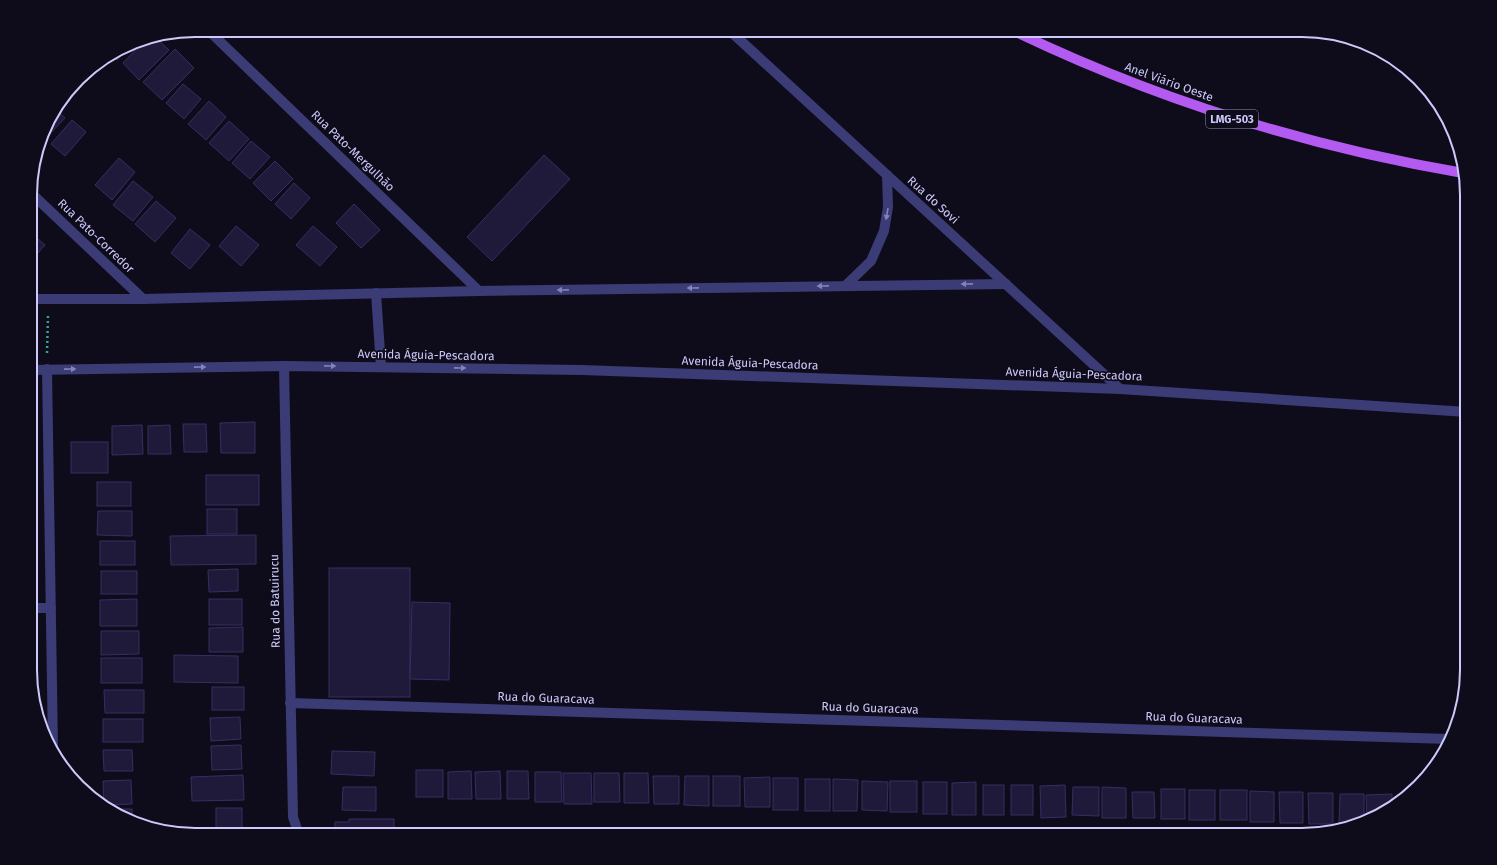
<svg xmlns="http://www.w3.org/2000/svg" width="1497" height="865" viewBox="0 0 1497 865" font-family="'Fira Sans',sans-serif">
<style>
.building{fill:#1f1a39;stroke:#362e63}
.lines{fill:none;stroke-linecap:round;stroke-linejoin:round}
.path{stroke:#36a298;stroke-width:2.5;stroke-dasharray:2 3;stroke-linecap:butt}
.minor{stroke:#3b3b75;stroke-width:10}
.primary{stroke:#b35af1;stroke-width:10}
.oneway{fill:#8482b8}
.labels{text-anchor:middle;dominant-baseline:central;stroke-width:3.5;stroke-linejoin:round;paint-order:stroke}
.shield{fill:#0e0c1a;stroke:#9490b8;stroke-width:1}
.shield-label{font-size:11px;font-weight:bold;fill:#cdc9fb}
.street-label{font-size:12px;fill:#cdc9fb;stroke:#0e0c1a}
.rim{fill:none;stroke:#cdc9fb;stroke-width:2}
</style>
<rect width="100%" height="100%" fill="#0e0c1a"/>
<g class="building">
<path d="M156 38 169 50 139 80 123 63 145 40Z"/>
<path d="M132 42H135L117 60 112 55Z"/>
<path d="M175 49 194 68 162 100 143 82Z"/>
<path d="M183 84 201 99 184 119 166 103Z"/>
<path d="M209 101 226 117 206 140 188 124Z"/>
<path d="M56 110 65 118 47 137 43 134 47 122Z"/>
<path d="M72 120 86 132 65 156 51 144Z"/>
<path d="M229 121 249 139 229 161 209 143Z"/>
<path d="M251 141 270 157 250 179 232 163Z"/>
<path d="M544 155 570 179 492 261 467 237Z"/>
<path d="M119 158 135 172 112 200 95 185Z"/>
<path d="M275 161 293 179 271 201 253 183Z"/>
<path d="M133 181 153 197 133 221 113 205Z"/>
<path d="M294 183 310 198 291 219 275 204Z"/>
<path d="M156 201 176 218 155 242 135 224Z"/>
<path d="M354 204 380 230 361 248 336 223Z"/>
<path d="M236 226 259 245 241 266 219 246Z"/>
<path d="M313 226 337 247 320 266 296 245Z"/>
<path d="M190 229 210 245 190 269 171 253Z"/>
<path d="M31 233 45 245 31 261Z"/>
<path d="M255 422V453H221L220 423Z"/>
<path d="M183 424H206L207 452H184Z"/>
<path d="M142 425 143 454 112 455V426Z"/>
<path d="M170 425 171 454H148V426Z"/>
<rect x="71" y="442" width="37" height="31"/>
<rect x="206" y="475" width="53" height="30"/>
<rect x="97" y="482" width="34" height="24"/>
<rect x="207" y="509" width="30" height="25"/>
<path d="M98 511H132V536L97 535Z"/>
<path d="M256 535V564L171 565 170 536Z"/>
<rect x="100" y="541" width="35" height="24"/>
<rect x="329" y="568" width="81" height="129"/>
<path d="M238 569V591L209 592 208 570Z"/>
<rect x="101" y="571" width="36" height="23"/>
<path d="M137 599V626H100V600Z"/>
<rect x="209" y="599" width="33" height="26"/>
<path d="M412 602 450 603 449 680 410 679Z"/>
<path d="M243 627V652H209V628Z"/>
<path d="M101 631H139V654L101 655Z"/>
<path d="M174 655 238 656V683L174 682Z"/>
<rect x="101" y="658" width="41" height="25"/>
<rect x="212" y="687" width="32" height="23"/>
<path d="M104 690H144V713H105Z"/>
<path d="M240 717 241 739 211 741 210 718Z"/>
<rect x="103" y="719" width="40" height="23"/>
<path d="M241 745 242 769 212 770 211 746Z"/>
<path d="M103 750H132L133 771H104Z"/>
<path d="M332 751 375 752 374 776 331 774Z"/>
<rect x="416" y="770" width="27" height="27"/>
<path d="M471 771 472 799H448V772Z"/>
<path d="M500 771 501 799H476L475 772Z"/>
<path d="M507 771H528L529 799H507Z"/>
<path d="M535 772H561L562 802H535Z"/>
<path d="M563 773H591L592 804H564Z"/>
<path d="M594 773H619L620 802H594Z"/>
<path d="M624 773H648L649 803H624Z"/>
<path d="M243 775 244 800 192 801 191 777Z"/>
<path d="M653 776H679V804H654Z"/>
<path d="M685 776H709V806L684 805Z"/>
<rect x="713" y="776" width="27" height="30"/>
<path d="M770 777V807H745L744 778Z"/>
<rect x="773" y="778" width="25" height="32"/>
<rect x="805" y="779" width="25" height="32"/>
<path d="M833 779 858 780 857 811H833Z"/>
<path d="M131 780 132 804 104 805 103 781Z"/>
<path d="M862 781 888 782 887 811 862 810Z"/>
<rect x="890" y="781" width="27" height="31"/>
<rect x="923" y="782" width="24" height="32"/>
<path d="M976 782V815H952V783Z"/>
<rect x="983" y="785" width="21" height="30"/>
<rect x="1011" y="785" width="22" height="30"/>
<path d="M1065 785 1066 817 1041 818 1040 786Z"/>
<path d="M343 787H376V811L342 810Z"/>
<path d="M1073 787H1099V816L1072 815Z"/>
<path d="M1102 787 1126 788V818H1102Z"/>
<rect x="1161" y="789" width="24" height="30"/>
<rect x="1189" y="790" width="26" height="30"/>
<rect x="1220" y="790" width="27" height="30"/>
<path d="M1250 791 1274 792V822H1250Z"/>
<path d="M1132 792H1154L1155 818H1133Z"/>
<path d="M1279 792H1303V823H1280Z"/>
<path d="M1308 793H1333V824H1309Z"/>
<path d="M1340 794H1364V819L1351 823H1339Z"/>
<path d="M1392 794V807L1385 813 1367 818 1366 795Z"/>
<rect x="216" y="808" width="26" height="25"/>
<path d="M109 809H132V821L112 813Z"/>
<path d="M349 819H394V835H335V822H349Z"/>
</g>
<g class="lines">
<path class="path" d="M47 353 48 316"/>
<g class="minor">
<path d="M208 30 479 291"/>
<path d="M729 30 1120 389"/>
<path d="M31 193 143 299"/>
<path d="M845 286 871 261 884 231 888 207 887 175"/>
<path d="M376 293 381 367"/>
<path d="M31 299H143L479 291 1006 284"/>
<path d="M284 366 293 817 299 835"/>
<path d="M47 369 53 749"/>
<path d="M31 370 284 366 582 370 1120 389 1467 412"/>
<path d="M31 608H51"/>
<path d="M290 703 1449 739"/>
</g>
<path class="primary" d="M1012 30C1157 100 1305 146 1463 173"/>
</g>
<defs><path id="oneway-solid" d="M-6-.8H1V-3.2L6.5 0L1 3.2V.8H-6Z"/></defs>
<g class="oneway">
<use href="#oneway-solid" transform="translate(887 214) rotate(100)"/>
<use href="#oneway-solid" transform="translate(967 284) rotate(179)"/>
<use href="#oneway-solid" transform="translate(823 286) rotate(179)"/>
<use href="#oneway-solid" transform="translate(693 288) rotate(179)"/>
<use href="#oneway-solid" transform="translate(563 290) rotate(179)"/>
<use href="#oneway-solid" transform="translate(330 366) rotate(1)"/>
<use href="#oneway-solid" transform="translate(200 367) rotate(-1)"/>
<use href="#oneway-solid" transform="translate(460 368) rotate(1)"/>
<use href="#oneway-solid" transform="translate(70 369) rotate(-1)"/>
</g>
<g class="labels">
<rect class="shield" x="1206" y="110" width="52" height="18" rx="3"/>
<g class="shield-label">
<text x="1232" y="119">LMG-503</text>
</g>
<g class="street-label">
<text transform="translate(1169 82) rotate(20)">Anel Viário Oeste</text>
<text transform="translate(353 151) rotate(44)">Rua Pato-Mergulhão</text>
<text transform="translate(933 200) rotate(42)">Rua do Sovi</text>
<text transform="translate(96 236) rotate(44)">Rua Pato-Corredor</text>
<text transform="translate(426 355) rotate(1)">Avenida Águia-Pescadora</text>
<text transform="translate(750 363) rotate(2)">Avenida Águia-Pescadora</text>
<text transform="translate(1074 374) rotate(2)">Avenida Águia-Pescadora</text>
<text transform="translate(275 601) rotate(-91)">Rua do Batuirucu</text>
<text transform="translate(546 698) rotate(2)">Rua do Guaracava</text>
<text transform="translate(870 708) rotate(2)">Rua do Guaracava</text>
<text transform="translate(1194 718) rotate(2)">Rua do Guaracava</text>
</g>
</g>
<path d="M0 0H1497V865H0ZM195 37H1302A158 158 0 0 1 1460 195V670A158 158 0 0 1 1302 828H195A158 158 0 0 1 37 670V195A158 158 0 0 1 195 37Z" fill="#0e0c1a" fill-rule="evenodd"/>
<path class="rim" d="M195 37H1302A158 158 0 0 1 1460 195V670A158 158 0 0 1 1302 828H195A158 158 0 0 1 37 670V195A158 158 0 0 1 195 37Z"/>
</svg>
